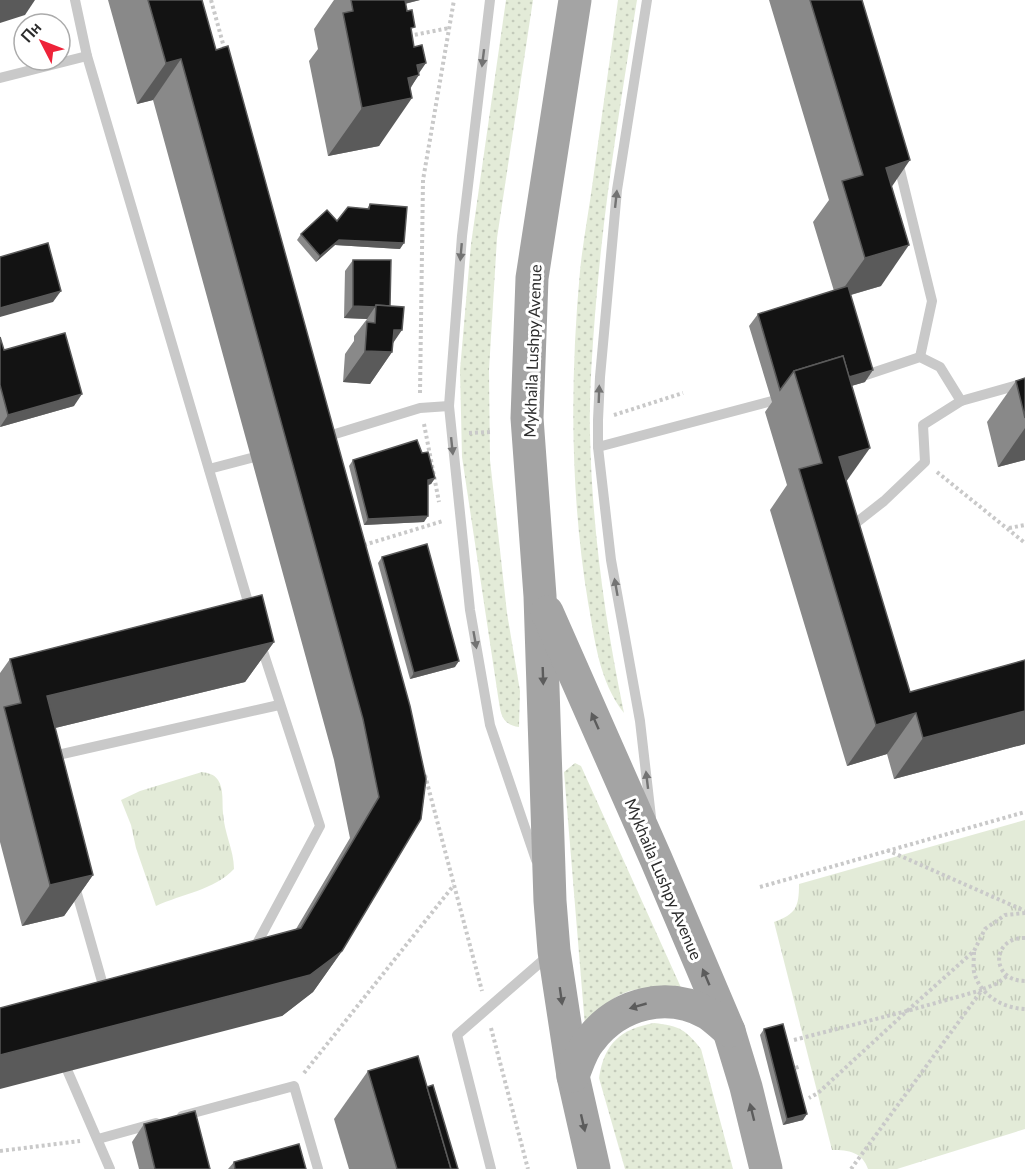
<svg xmlns="http://www.w3.org/2000/svg" width="1025" height="1169" viewBox="0 0 1025 1169" font-family="Lato,sans-serif">
<style>
.grass{fill:url(#grass-dots)}
.park{fill:url(#park-tufts)}
.lines{fill:none;stroke-linecap:round;stroke-linejoin:round}
.path{stroke:#c9c9c9;stroke-width:4;stroke-dasharray:3 3;stroke-linecap:butt}
.lane{stroke:#c9c9c9;stroke-width:10}
.primary{stroke:#a4a4a4;stroke-width:33}
.wall{fill:#898989}
.shaded-wall{fill:#5a5a5a}
.building{fill:#131313;stroke:#5a5a5a;stroke-width:1.5}
.oneway{fill:#737373}
.oneway2{fill:#5c5c5c}
.labels{text-anchor:middle;dominant-baseline:central;stroke-width:6;stroke-linejoin:round;paint-order:stroke}
.street-label{font-size:16px;fill:#2c2c2c;stroke:#fff}
</style>
<defs>
<pattern id="grass-dots" width="8" height="8" patternUnits="userSpaceOnUse" patternTransform="scale(1.5)"><rect width="8" height="8" fill="#e3ebd8"/><path d="M2 2h.1M6 6h.1" fill="none" stroke="#c3caba" stroke-width="1.8" stroke-linecap="round"/></pattern>
<pattern id="park-tufts" width="24" height="20" patternUnits="userSpaceOnUse" patternTransform="scale(1.5)"><rect width="24" height="20" fill="#e3ebd8"/><path d="M3 7l-1-3M5 7V3M7 7l1-3M15 17l-1-3M17 17v-4M19 17l1-3" fill="none" stroke="#c3caba"/></pattern>
</defs>
<rect width="100%" height="100%" fill="#fff"/>
<g class="grass">
<path d="M506 0H533L497 238 489 370 490 460 507 613 520 691 519 727C500 724 501 713 498 696L462 457 460 370 471 244Z"/>
<path d="M618 0H637C620 105 603 210 595 315 592 355 589 394 590 434 592 528 605 621 624 713 599 681 595 641 588 602 570 493 570 380 580 271 583 241 589 210 593 180 601 120 610 60 618 0Z"/>
<path d="M575 763 581 766 683 992C635 983 616 989 585 1026L564 772Z"/>
<path d="M654 1023C679 1026 685 1029 701 1049L733 1169H625L599 1078C604 1043 621 1029 654 1023Z"/>
</g>
<g class="park">
<path d="M202 772C208 773 214 774 218 780 224 789 222 803 223 813 224 833 234 850 234 869 214 890 182 894 156 906L136 848 131 825 121 800 140 791Z"/>
<path d="M1025 820V1129L897 1169H868C862 1152 849 1150 832 1150L774 922C796 914 799 907 799 884Z"/>
</g>
<g class="lines">
<g class="path">
<path d="M211 0 225 51"/>
<path d="M409 36 449 28"/>
<path d="M420 393 423 180 454 0"/>
<path d="M614 415 683 393"/>
<path d="M424 424 439 502"/>
<path d="M469 433 490 432"/>
<path d="M937 472 1025 543"/>
<path d="M1009 528 1025 525"/>
<path d="M364 545 443 521"/>
<path d="M425 775 482 991"/>
<path d="M887 850 1025 911"/>
<path d="M760 887 1025 812"/>
<path d="M1025 938C991 937 990 981 1025 981"/>
<path d="M974 952C974 958 973 966 974 972 980 995 1002 1008 1025 1009"/>
<path d="M983 989 996 984 1007 976"/>
<path d="M491 1028 528 1169"/>
<path d="M794 1040 907 1011 818 1093 809 1098"/>
<path d="M790 1070 801 1066"/>
<path d="M304 1073 454 885"/>
<path d="M0 1151 80 1141"/>
<path d="M851 1169 982 990 907 1011 974 951 985 929 1005 915 1025 913"/>
</g>
<g class="lane">
<path d="M490 0 462 236 449 406 470 610 490 725 536 860"/>
<path d="M647 0 617 190 600 377 598 420V447L611 560 640 721 651 817"/>
<path d="M87 56 251 612"/>
<path d="M0 78 87 56 75 0"/>
<path d="M898 162 932 301 920 357"/>
<path d="M961 401 1025 383"/>
<path d="M322 438 420 408 449 406"/>
<path d="M598 447 772 401"/>
<path d="M209 469 251 458"/>
<path d="M854 530 852 526 884 501 925 462 923 425 961 401 940 367 920 357 863 376"/>
<path d="M49 757 279 705"/>
<path d="M74 883 105 992"/>
<path d="M253 951 320 826 260 642"/>
<path d="M68 1072 110 1169"/>
<path d="M182 1116 294 1086 318 1169"/>
<path d="M98 1139 156 1123"/>
<path d="M491 1169 457 1035 549 955"/>
</g>
<g class="primary">
<path d="M575 0 532 278 527 418 540 596 550 901 554 951 573 1076 594 1169"/>
<path d="M547 612 656 859 729 1031 746 1087 766 1169"/>
<path d="M573 1076C578 1063 582 1049 591 1039 619 1003 667 991 707 1013 715 1018 722 1025 729 1031"/>
</g>
</g>
<g class="wall">
<path d="M108 0H202L216 50 410 706 342 951 313 992 282 1016 296 929 350 838 334 760 153 100 137 104Z"/>
<path d="M334 0H420L405 4 419 73 379 146 328 156 309 61 318 49 314 29Z"/>
<path d="M769 0H862L892 187 881 286 851 295 865 382 851 386 846 482 910 692 1025 660V744L894 779 887 754 847 766 770 510 787 485 765 412 772 402 749 326 758 314 834 291 813 222 829 200Z"/>
<path d="M370 204 400 249 335 245 316 262 297 240 301 234 367 209Z"/>
<path d="M353 260 390 306 393 344 392 352 370 384 343 382 345 354 354 341V336L367 319 344 318 345 271Z"/>
<path d="M0 337 4 350 74 406 0 427Z"/>
<path d="M1025 378V460L998 467 987 422 1016 381Z"/>
<path d="M353 460 435 478 431 484 428 485 424 522 364 525 349 466Z"/>
<path d="M382 557 455 667 410 679 378 563Z"/>
<path d="M274 642 245 682 55 728 93 875 64 916 22 926 0 842V673L10 659Z"/>
<path d="M764 1029 803 1120 783 1125 760 1035Z"/>
<path d="M368 1071 427 1087 458 1169H349L334 1119Z"/>
<path d="M144 1124 210 1169H139L132 1142Z"/>
<path d="M234 1162 306 1169H228Z"/>
</g>
<g class="shaded-wall">
<path d="M0 0H35L25 15 0 23Z"/>
<path d="M389 0H420L383 9Z"/>
<path d="M181 59 153 100 137 104 166 63Z"/>
<path d="M426 63 417 76 419 75 402 100 412 98 379 146 328 156 362 108 417 65Z"/>
<path d="M910 160 882 201 886 168Z"/>
<path d="M339 240 404 243 400 249 335 245 316 262 320 256Z"/>
<path d="M909 245 881 286 836 299 865 258Z"/>
<path d="M61 291 53 302 0 317V308Z"/>
<path d="M353 306 375 307 367 319 344 318Z"/>
<path d="M394 330H402L387 352H392L370 384 343 382 365 351Z"/>
<path d="M873 370 865 382 803 400 800 392Z"/>
<path d="M82 394 74 406 0 427 8 415Z"/>
<path d="M1025 428V460L998 467Z"/>
<path d="M870 448 841 489 839 457Z"/>
<path d="M435 478 431 484 424 486 428 480Z"/>
<path d="M428 516 424 522 364 525 368 519Z"/>
<path d="M274 642 245 682 18 737 47 696Z"/>
<path d="M459 661 455 667 410 679 414 673Z"/>
<path d="M1025 711V744L894 779 923 738Z"/>
<path d="M916 713 887 754 847 766 876 725Z"/>
<path d="M93 875 64 916 22 926 50 885Z"/>
<path d="M342 951 313 992 282 1016 0 1089V1055Z"/>
<path d="M807 1114 803 1120 783 1125 787 1119Z"/>
</g>
<g class="building">
<path d="M148 0H202L216 50 228 46 410 706 426 779 421 819 342 951 310 975 0 1055V1008L301 928 379 797 363 719 181 59 166 63Z"/>
<path d="M351 0H405L407 11 412 10 415 27 411 28 414 47 422 45 426 63 417 65 419 75 408 78 412 98 362 108 343 13 353 11Z"/>
<path d="M810 0H862L910 160 886 168 909 245 865 258 842 181 863 175Z"/>
<path d="M370 204 407 207 404 243 339 240 320 256 301 234 327 210 337 221 348 207 369 209Z"/>
<path d="M48 243 61 291 0 308V257Z"/>
<path d="M353 260H391L390 306 376 305 375 307 353 306Z"/>
<path d="M848 286 873 370 849 377 843 356 794 371 780 390 758 314Z"/>
<path d="M376 305 404 307 402 330H394L392 352 365 351 367 322 375 323Z"/>
<path d="M65 333 82 394 8 415 0 385V337L4 350Z"/>
<path d="M843 356 870 448 839 457 910 692 1025 660V711L923 738 916 713 876 725 799 469 822 463 794 371Z"/>
<path d="M1025 378V418L1016 381Z"/>
<path d="M417 440 422 453 428 452 435 478 428 480V516L368 519 353 460Z"/>
<path d="M427 544 459 661 414 673 382 557Z"/>
<path d="M262 595 274 642 47 696 93 875 50 885 4 707 21 703 10 659Z"/>
<path d="M783 1024 807 1114 787 1119 764 1029Z"/>
<path d="M418 1056 451 1169H397L368 1071Z"/>
<path d="M433 1085 458 1169H451L427 1087Z"/>
<path d="M195 1111 210 1169H155L144 1124Z"/>
<path d="M299 1144 306 1169H235L234 1162Z"/>
</g>
<defs><path id="oneway-solid" d="M-6-.8H1V-3.2L6.5 0L1 3.2V.8H-6Z" transform="scale(1.5)"/></defs>
<g class="oneway">
<use href="#oneway-solid" transform="translate(483 58) rotate(97)"/>
<use href="#oneway-solid" transform="translate(616 199) rotate(-84)"/>
<use href="#oneway-solid" transform="translate(461 252) rotate(95)"/>
<use href="#oneway-solid" transform="translate(599 394) rotate(-88)"/>
<use href="#oneway-solid" transform="translate(452 446) rotate(84)"/>
<use href="#oneway-solid" transform="translate(616 587) rotate(-100)"/>
<use href="#oneway-solid" transform="translate(475 640) rotate(80)"/>
<use href="#oneway-solid" transform="translate(647 780) rotate(-97)"/>
</g>
<g class="oneway2">
<use href="#oneway-solid" transform="translate(543 676) rotate(88)"/>
<use href="#oneway-solid" transform="translate(595 721) rotate(-114)"/>
<use href="#oneway-solid" transform="translate(706 977) rotate(-113)"/>
<use href="#oneway-solid" transform="translate(561 996) rotate(82)"/>
<use href="#oneway-solid" transform="translate(638 1006) rotate(164)"/>
<use href="#oneway-solid" transform="translate(752 1112) rotate(-104)"/>
<use href="#oneway-solid" transform="translate(583 1123) rotate(77)"/>
</g>
<g class="labels">
<g class="street-label">
<text transform="translate(532 351) rotate(-88)">Mykhaila Lushpy Avenue</text>
<text transform="translate(664 879) rotate(67)">Mykhaila Lushpy Avenue</text>
</g>
</g>
<g transform="translate(42 42) rotate(312)"><circle r="28" fill="#ffffff" stroke="#ababab" stroke-width="1.5"/>
<path d="M0-4.5L10 22L0 15L-10 22Z" fill="#ee2339"/>
<text y="-9" font-size="16" font-weight="bold" text-anchor="middle" fill="#2c2c2c">Пн</text>
</g>
</svg>
